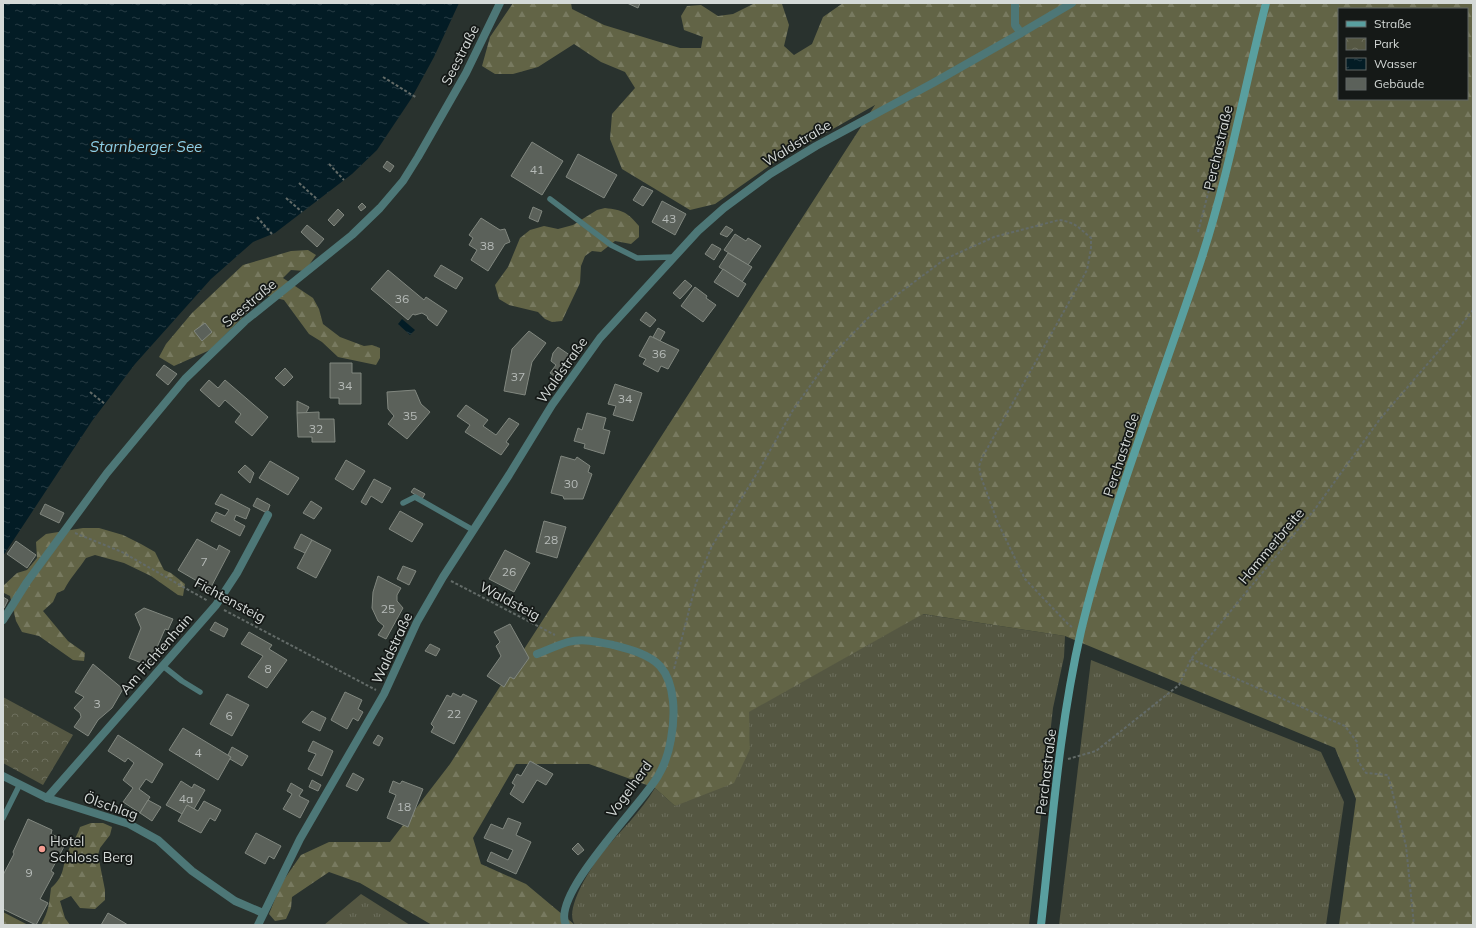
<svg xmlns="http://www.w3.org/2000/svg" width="1476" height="928" viewBox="0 0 1476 928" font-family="Mulish,sans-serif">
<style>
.grass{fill:url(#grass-tufts)}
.forest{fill:url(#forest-firs);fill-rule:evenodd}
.park{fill:url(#park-crowns)}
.water{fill:url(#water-ripples)}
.building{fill:#5b615a;stroke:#81877f}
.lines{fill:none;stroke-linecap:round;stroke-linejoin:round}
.path{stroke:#636b68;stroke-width:2;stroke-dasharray:3 2;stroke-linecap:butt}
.lane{stroke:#4d7777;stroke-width:5.5}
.street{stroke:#4d7777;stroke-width:8}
.secondary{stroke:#599f9f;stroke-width:8}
.poi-dot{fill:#f59c91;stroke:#151917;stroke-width:1.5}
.labels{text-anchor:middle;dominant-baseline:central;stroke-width:3.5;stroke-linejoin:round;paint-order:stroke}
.number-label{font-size:12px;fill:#b6bbb8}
.street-label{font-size:14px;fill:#d4d9d7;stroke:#151917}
.poi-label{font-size:14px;fill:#d4d9d7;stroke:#151917;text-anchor:start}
.water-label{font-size:15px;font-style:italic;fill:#8dcfe7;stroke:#151917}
</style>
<defs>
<pattern id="grass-tufts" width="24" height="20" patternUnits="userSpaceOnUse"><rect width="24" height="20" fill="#555742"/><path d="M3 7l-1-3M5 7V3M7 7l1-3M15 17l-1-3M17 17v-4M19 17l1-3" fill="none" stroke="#6d6f5d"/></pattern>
<pattern id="forest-firs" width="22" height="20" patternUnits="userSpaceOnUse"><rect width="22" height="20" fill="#626446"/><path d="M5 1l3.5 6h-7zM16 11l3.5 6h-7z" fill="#787a60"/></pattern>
<pattern id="park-crowns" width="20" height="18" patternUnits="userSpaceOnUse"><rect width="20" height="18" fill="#555742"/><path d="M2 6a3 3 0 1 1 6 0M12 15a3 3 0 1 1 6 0" fill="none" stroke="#6d6f5d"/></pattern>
<pattern id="water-ripples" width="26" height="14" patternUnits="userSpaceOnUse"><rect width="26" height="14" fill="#031c25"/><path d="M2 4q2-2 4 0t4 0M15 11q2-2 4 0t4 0" fill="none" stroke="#273c44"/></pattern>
</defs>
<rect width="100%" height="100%" fill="#29322e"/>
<g class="grass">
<path d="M922 614 1065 636 1064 657 1053 708 1029 925H575C563 910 592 866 602 853 619 832 641 812 655 788L675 806 750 749 748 712Z"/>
<path d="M1091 660 1321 752 1344 802 1326 925H1059Z"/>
<path d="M361 894 410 925H324Z"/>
</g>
<g class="forest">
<path d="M513 3H571L572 9 604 25 653 40 680 48H701L703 37 684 30 681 16 687 6 701 5 718 16 733 14 753 4H782L789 25 784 46 794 55 812 44 823 17 843 3H1473V925H1339L1356 799 1335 748 1065 636 923 614 749 712 750 749 734 783 675 806 655 788 589 764H516L473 838 481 864 526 884 575 925H432L360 883 329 872 292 897 291 908 286 919 275 921 269 914 281 884 301 855 329 842H390L450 764 875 105 775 162 715 204 690 210 622 169 610 139 612 114 635 88 625 72 601 62 574 44 538 67 513 74H495L482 66 490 37ZM1339 9H1467V99H1339Z"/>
<path d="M605 208C623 210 627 212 639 226V237L631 244 615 241 601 252 592 251 585 256 581 266 580 283 562 321 552 322 545 319 538 312 509 305 499 299 495 285 508 267 520 238 530 230 544 226 558 229 573 225 597 210Z"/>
<path d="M308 250 316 255 305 271 291 270 283 278 313 298 319 309 323 324 340 337 364 346 372 345 380 348V358L376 365 338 357 322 342 309 334 284 300 268 296 256 304 210 350 174 366 159 357 166 344 192 313 243 265 291 251Z"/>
<path d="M83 528H99L123 535 141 544 155 552 164 570 171 573 185 584 183 596 178 595 151 576 124 563 95 555 86 558C79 569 70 578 64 590L57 593 53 602 43 611 68 641 85 653 84 661 73 660 39 636 22 632 16 621 10 596 4 593 3 586 17 573 27 570 37 558 36 542 46 534Z"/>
<path d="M91 823H103L112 827 110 835 100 848 98 855 105 890V900L95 909 80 908 71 896 60 901 65 918 70 925H41C49 910 49 904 51 888 67 874 61 865 69 849 74 840 77 836 80 827Z"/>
<path d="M3 912 28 925H3Z"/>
</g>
<path class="park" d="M3 697 73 735 43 785 3 763Z"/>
<g class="water">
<path d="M3 3H459L434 57 411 99 377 150 352 174 275 233 253 242 211 279 135 364 92 421 3 556Z"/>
<path d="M402 319 415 330 410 335 398 324Z"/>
</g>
<g class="building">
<path d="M627 3H640L638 8Z"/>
<path d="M532 142 563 161 542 195 511 176Z"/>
<path d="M578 154 617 175 604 198 566 177Z"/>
<path d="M387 161 394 166 390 172 383 167Z"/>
<path d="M642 186 653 191 643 206 633 200Z"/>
<path d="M662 201 686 214 675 235 652 222Z"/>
<path d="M362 203 366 207 361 211 358 207Z"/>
<path d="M533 207 542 211 538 222 529 218Z"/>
<path d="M338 209 344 215 334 226 328 220Z"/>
<path d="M481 218 500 230 505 229 510 242 505 244 488 271 471 260 477 250 469 245 473 238 469 235Z"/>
<path d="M307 225 324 239 317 247 301 232Z"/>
<path d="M726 226 733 230 727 237 720 234Z"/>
<path d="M735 234 746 241 748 238 761 246 748 265 724 250Z"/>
<path d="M712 244 721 249 714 260 705 254Z"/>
<path d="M728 253 752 267 742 282 719 267Z"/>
<path d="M441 265 463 278 456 289 434 276Z"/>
<path d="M723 269 746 284 738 297 714 282Z"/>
<path d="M388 270 424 300 426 297 447 311 437 326 428 319 427 316 422 313 415 315 413 314 408 320 371 289Z"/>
<path d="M685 280 692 286 680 299 673 293Z"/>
<path d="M695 287 707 296 706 298 716 305 703 322 681 306Z"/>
<path d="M646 312 656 320 650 327 640 320Z"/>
<path d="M205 323 212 332 202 341 194 331Z"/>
<path d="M658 328 665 332 660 341 653 337Z"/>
<path d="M529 331 546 343 532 362 525 395 504 391 512 349Z"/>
<path d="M650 336 679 350 668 369 661 366 658 372 643 364 646 359 639 356Z"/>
<path d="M558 347 574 358 557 378 550 373 556 365 551 361 553 353Z"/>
<path d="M330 363H352V373H361V404H339V398H330Z"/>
<path d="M164 365 177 374 168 385 156 375Z"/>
<path d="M285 368 293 377 284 386 275 378Z"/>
<path d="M209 380 218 388 225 380 268 417 252 436 235 422 241 414 225 400 219 407 200 390Z"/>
<path d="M615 384 642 393 633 421 613 415 616 406 608 404Z"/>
<path d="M415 390 421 404 430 412 407 439 388 424 394 416 388 409 387 392Z"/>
<path d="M297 401 309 407 306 413H297Z"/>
<path d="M466 405 488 420 483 426 496 435 509 418 519 424 506 442 509 444 501 455 465 432 470 425 457 416Z"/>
<path d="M319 412V419H334L335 442H312V437H298L297 413Z"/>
<path d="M587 413 606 418 603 429 610 431 604 454 584 448 585 444 574 441 578 428 582 430Z"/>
<path d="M561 456 575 460 577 457 590 466 588 472 592 474 583 499H564L563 496 551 493Z"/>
<path d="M346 460 365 471 353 490 335 479Z"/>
<path d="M270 461 299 478 288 495 259 478Z"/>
<path d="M245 465 254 473 250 483 238 472Z"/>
<path d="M374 479 391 488 382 503 371 496 366 505 361 502Z"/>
<path d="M414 488 425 494 422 499 411 492Z"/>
<path d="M221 494 250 509 246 519 236 515 234 520 245 526 240 536 211 521 216 512 225 516 229 510 215 504Z"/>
<path d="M257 498 270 505 267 513 253 506Z"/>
<path d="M311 501 322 508 314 519 303 513Z"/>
<path d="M45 504 64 513 59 523 40 514Z"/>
<path d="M400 511 423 524 412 542 389 529Z"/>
<path d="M544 521 566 527 557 558 536 552Z"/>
<path d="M301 534 312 540 305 553 294 548Z"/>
<path d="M197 539 217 550 219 545 230 551 209 591 195 584 197 581 178 570Z"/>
<path d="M312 540 331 550 316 578 297 568Z"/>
<path d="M16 541 36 555 27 568 7 554Z"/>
<path d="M505 550 530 563 514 592 489 579Z"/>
<path d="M403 566 416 571 409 585 397 579Z"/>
<path d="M378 576 401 588 397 595V601L403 608 386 639 378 635 384 626 378 621 372 608 373 592Z"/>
<path d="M3 597 8 600 4 608 3 607Z"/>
<path d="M144 608 173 619 168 630 165 629 149 666 129 658 141 628 135 614Z"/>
<path d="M215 622 228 629 224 637 210 630Z"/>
<path d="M510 624 529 658 514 679 510 677 504 687 487 676 501 656 496 646 500 642 494 632Z"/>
<path d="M249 632 272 645 269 649 287 660 267 688 248 677 263 656 241 644Z"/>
<path d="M430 644 440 649 436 656 425 651Z"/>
<path d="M93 664 123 689 112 708 98 720 88 736 74 727 81 717 80 713 74 708 84 697 75 692Z"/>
<path d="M345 692 362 700 358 709 363 712 358 721 353 718 347 729 331 720Z"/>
<path d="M453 693 461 697 463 694 477 701 454 744 431 732 434 727 431 724 447 695 451 697Z"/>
<path d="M227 694 249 705 232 736 210 724Z"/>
<path d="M312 711 326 718 320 731 302 722Z"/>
<path d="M183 728 231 757 218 780 169 750Z"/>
<path d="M118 735 163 764 152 783 146 779 139 789 150 797 140 813 123 802 133 788 123 780 134 763 128 758 125 762 108 751Z"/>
<path d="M378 735 383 738 379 746 373 743Z"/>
<path d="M313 741 333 751 322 776 308 769 316 754 308 751Z"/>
<path d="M232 747 248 756 242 766 230 759 231 757 228 755Z"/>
<path d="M530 761 553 774 546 785 537 780 523 803 510 794 515 785 512 783 517 774 521 776Z"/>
<path d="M353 773 364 779 357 791 346 786Z"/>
<path d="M312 780 321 785 318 791 309 787Z"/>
<path d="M181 781 192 788 194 784 205 790 194 809 187 805 182 814 166 805Z"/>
<path d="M393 781 400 784 402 781 423 789 408 827 387 818 396 795 389 792Z"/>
<path d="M291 783 303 790 299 796 309 801 300 818 283 809 292 794 287 791Z"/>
<path d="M148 800 161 807 152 821 140 813Z"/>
<path d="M204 801 221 810 215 821 210 818 201 833 178 821 187 805 198 811Z"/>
<path d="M508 818 521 823 516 835 531 842 516 874 487 861 491 852 508 860 513 850 484 838 491 824 503 829Z"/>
<path d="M28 819 52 830 51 834 67 841 51 871 54 873 40 899 48 903 36 925 3 909V875L14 854 13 852Z"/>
<path d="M256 833 281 846 274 859 269 856 265 864 245 853Z"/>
<path d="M578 843 584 850 578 855 572 849Z"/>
<path d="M108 913 128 925H101Z"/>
</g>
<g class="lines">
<g class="path">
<path d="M383 77 417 98"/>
<path d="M329 164 344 180"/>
<path d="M299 183 318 200"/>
<path d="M286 198 302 212"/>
<path d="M257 217 272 234"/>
<path d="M1198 232 1223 136"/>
<path d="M90 392 105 404"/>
<path d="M75 533 122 552 208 601"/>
<path d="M451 581 555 635"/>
<path d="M224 610 376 690"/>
<path d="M1191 659 1345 726 1357 742 1358 761 1366 773 1388 775 1406 846 1414 925"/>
<path d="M674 669 696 583 712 546 759 470 793 410 832 355 874 312 945 259 994 237 1059 220C1075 222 1079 228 1091 238V248L1087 270 983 456 979 466 981 477 998 523 1025 579 1068 624 1072 627"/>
<path d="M1068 759 1096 751 1179 685 1191 659 1315 509 1380 419 1456 331 1473 310"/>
</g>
<g class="lane">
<path d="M550 199 611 245 637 258 674 257"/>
<path d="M403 503 415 497 473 530"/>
<path d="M163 666 182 681 200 692"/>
<path d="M3 818 19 786"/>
</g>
<g class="street">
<path d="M1015 3V25L1021 33"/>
<path d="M3 620 27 582 107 473 185 379 245 321 352 235 380 208 403 181 418 157 466 73 500 3"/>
<path d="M537 654C547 650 558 645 568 642 583 638 599 642 613 645 628 649 649 654 660 666 676 684 675 717 671 739 669 751 664 766 658 776 642 804 550 895 566 925"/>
<path d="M3 776 47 798 129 824 158 840 192 871 235 901 263 913"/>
<path d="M47 798 216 605 237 573 268 515"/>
<path d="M258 925 300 839 384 694 417 622 443 577 509 475 552 405 600 338 698 231 724 208 770 174 816 146 933 83 1021 33 1072 3"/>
</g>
<path class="secondary" d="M1041 925C1052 827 1059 727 1081 631 1111 506 1160 385 1200 263 1228 178 1244 89 1266 3"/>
</g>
<circle class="poi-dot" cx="42" cy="849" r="4"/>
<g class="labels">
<g class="number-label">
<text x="537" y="169">41</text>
<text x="669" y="218">43</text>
<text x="487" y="245">38</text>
<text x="402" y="298">36</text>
<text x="659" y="353">36</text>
<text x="518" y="376">37</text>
<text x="345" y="385">34</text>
<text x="625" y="398">34</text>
<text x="410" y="415">35</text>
<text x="316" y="428">32</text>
<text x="571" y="483">30</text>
<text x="551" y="539">28</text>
<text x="204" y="561">7</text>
<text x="509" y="571">26</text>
<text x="388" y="608">25</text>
<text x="268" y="668">8</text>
<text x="97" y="703">3</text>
<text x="454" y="713">22</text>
<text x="229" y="715">6</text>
<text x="198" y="752">4</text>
<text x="186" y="798">4a</text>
<text x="404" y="806">18</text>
<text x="29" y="872">9</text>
</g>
<g class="street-label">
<text transform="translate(460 55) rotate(-63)">Seestraße</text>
<text transform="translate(797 143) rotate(-31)">Waldstraße</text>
<text transform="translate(1218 148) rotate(-77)">Perchastraße</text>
<text transform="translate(249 303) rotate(-40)">Seestraße</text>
<text transform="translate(562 370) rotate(-55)">Waldstraße</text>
<text transform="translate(1121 455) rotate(-72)">Perchastraße</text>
<text transform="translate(1271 546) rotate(-50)">Hammerbreite</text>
<text transform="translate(230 600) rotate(28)">Fichtensteig</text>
<text transform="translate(510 601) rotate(28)">Waldsteig</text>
<text transform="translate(392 648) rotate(-65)">Waldstraße</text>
<text transform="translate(156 654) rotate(-49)">Am Fichtenhain</text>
<text transform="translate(1046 772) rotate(-83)">Perchastraße</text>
<text transform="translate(629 789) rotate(-54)">Vogelherd</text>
<text transform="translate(111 806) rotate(19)">Ölschlag</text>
</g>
<g class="poi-label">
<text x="50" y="841">Hotel<tspan x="50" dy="16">Schloss Berg</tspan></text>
</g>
<g class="water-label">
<text x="146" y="146">Starnberger See</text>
</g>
</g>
<rect width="1476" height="928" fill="none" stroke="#d4d9d7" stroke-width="8"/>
<rect x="1338" y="8" width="130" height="92" fill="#151917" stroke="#616664"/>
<rect x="1346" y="21" width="20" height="6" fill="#599f9f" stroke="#616664"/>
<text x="1374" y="28" font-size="12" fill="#d4d9d7">Straße</text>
<rect x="1346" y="38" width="20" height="12" fill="url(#park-crowns)" stroke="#616664"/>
<text x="1374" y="48" font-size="12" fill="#d4d9d7">Park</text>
<rect x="1346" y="58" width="20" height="12" fill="url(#water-ripples)" stroke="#616664"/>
<text x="1374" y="68" font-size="12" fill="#d4d9d7">Wasser</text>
<rect x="1346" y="78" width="20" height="12" fill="#5b615a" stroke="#616664"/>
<text x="1374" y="88" font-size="12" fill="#d4d9d7">Gebäude</text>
</svg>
